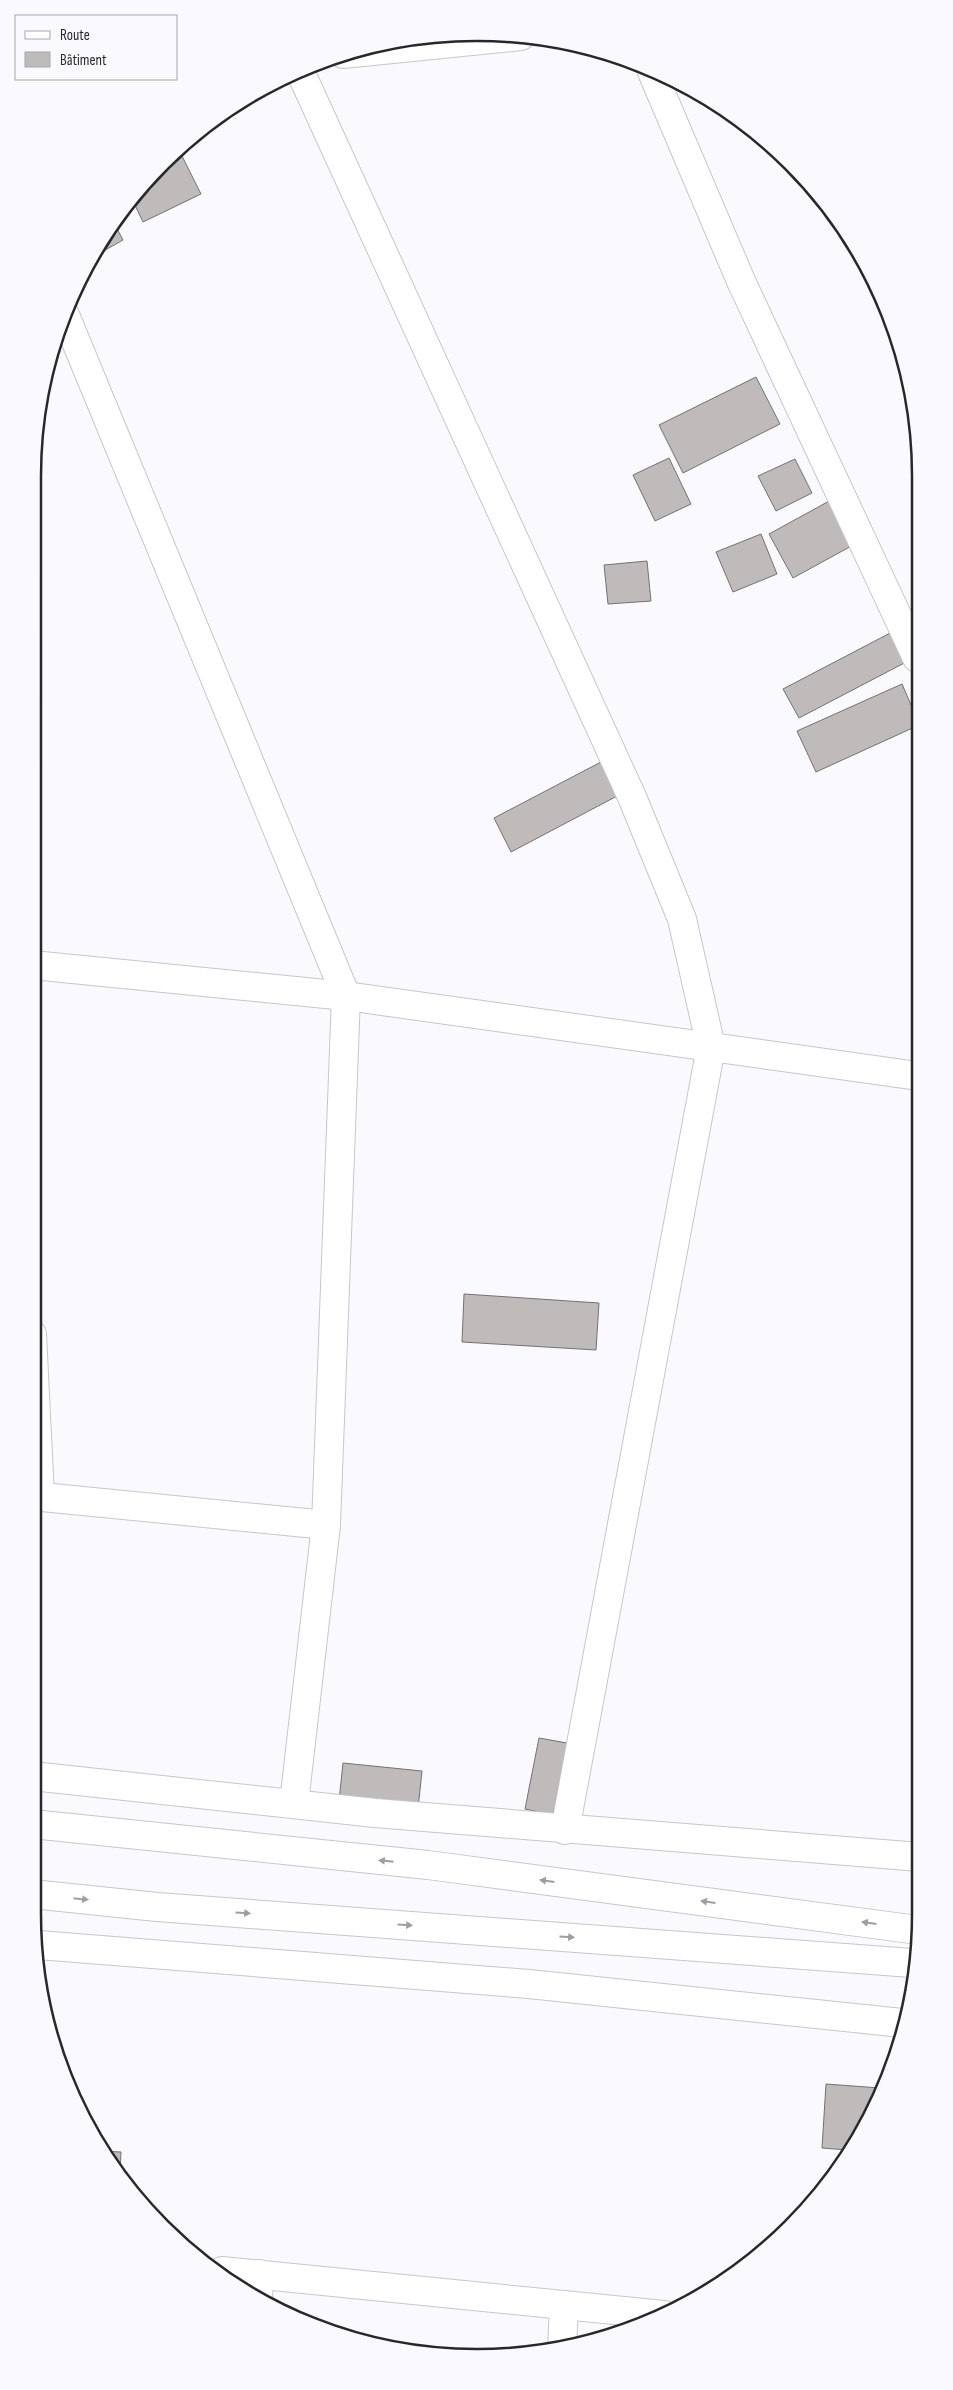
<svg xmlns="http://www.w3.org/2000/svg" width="953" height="2390" viewBox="0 0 953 2390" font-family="'Sofia Sans Condensed',sans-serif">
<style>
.building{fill:#bfbbba;stroke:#757170}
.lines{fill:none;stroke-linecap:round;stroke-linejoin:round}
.minor-casing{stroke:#c7c7cb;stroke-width:30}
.tertiary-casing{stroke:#c7c7cb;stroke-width:30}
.minor{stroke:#fff;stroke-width:28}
.tertiary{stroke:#fff;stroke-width:28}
.oneway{fill:#9e9e9f}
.rim{fill:none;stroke:#28282a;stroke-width:2.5}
</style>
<rect width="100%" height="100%" fill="#fafafe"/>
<g class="building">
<path d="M179 150 201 194 143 222 132 199 142 184Z"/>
<path d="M114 223 123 240 91 258 92 255Z"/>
<path d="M756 377 780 424 683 473 659 425Z"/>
<path d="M669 458 691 504 655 521 633 475Z"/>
<path d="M795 459 812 493 776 511 758 476Z"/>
<path d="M831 500 855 544 793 578 769 534Z"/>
<path d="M761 534 777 574 733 592 716 552Z"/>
<path d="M647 561 651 601 608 604 604 565Z"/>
<path d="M894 631 910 660 799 718 783 689Z"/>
<path d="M902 684 917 719V726L816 772 797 731Z"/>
<path d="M601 762 619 795 511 852 494 818Z"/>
<path d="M464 1294 599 1303 596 1350 462 1342Z"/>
<path d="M539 1738 567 1743 553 1815 525 1809Z"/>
<path d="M343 1763 422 1771 418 1809 339 1801Z"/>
<path d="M826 2084 880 2088 847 2150 822 2148Z"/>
<path d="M103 2151 121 2152 120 2174Z"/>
</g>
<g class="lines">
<defs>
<g id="minor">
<path d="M343 54 521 36"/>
<path d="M300 71 632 797 682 919 711 1047 565 1830"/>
<path d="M652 72 741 281 917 658"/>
<path d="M65 315 346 996 326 1525 294 1803"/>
<path d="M32 965 346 996 918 1076"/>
<path d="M32 1334 40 1497"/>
<path d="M32 1496 326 1525"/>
<path d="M32 1776 375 1813 920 1857"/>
<path d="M38 1945 529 1984 902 2023"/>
<path d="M222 2271 664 2315"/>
<path d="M258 2300 259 2274"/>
<path d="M562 2349 564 2305"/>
</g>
<g id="tertiary">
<path d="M32 1824 428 1865 918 1930"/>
<path d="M32 1894 157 1907 912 1963"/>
</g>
</defs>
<use href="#minor" class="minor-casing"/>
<use href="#tertiary" class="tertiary-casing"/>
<use href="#minor" class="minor"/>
<use href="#tertiary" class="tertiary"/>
</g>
<defs><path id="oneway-solid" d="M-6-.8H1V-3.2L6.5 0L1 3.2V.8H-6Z" transform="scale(1.25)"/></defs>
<g class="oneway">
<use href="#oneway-solid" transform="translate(386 1861) rotate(-174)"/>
<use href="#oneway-solid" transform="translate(547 1881) rotate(-172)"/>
<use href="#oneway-solid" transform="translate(81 1899) rotate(6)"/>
<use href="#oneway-solid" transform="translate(708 1902) rotate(-172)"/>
<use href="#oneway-solid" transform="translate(243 1913) rotate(4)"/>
<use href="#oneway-solid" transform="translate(869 1923) rotate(-172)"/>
<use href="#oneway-solid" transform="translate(405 1925) rotate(4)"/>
<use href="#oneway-solid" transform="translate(567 1937) rotate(4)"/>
</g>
<path d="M0 0H953V2390H0ZM476 41H477A435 435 0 0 1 912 476V1914A435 435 0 0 1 477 2349H476A435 435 0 0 1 41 1914V476A435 435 0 0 1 476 41Z" fill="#fafafe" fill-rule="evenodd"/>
<path class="rim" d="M476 41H477A435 435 0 0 1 912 476V1914A435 435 0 0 1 477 2349H476A435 435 0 0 1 41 1914V476A435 435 0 0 1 476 41Z"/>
<rect x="15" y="15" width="162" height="65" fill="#fafafe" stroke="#a6a6a9"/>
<rect x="25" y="31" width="25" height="8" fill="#ffffff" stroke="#a6a6a9"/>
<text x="60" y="40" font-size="15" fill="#28282a">Route</text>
<rect x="25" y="52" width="25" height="15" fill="#bfbbba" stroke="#a6a6a9"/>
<text x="60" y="65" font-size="15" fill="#28282a">Bâtiment</text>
</svg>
